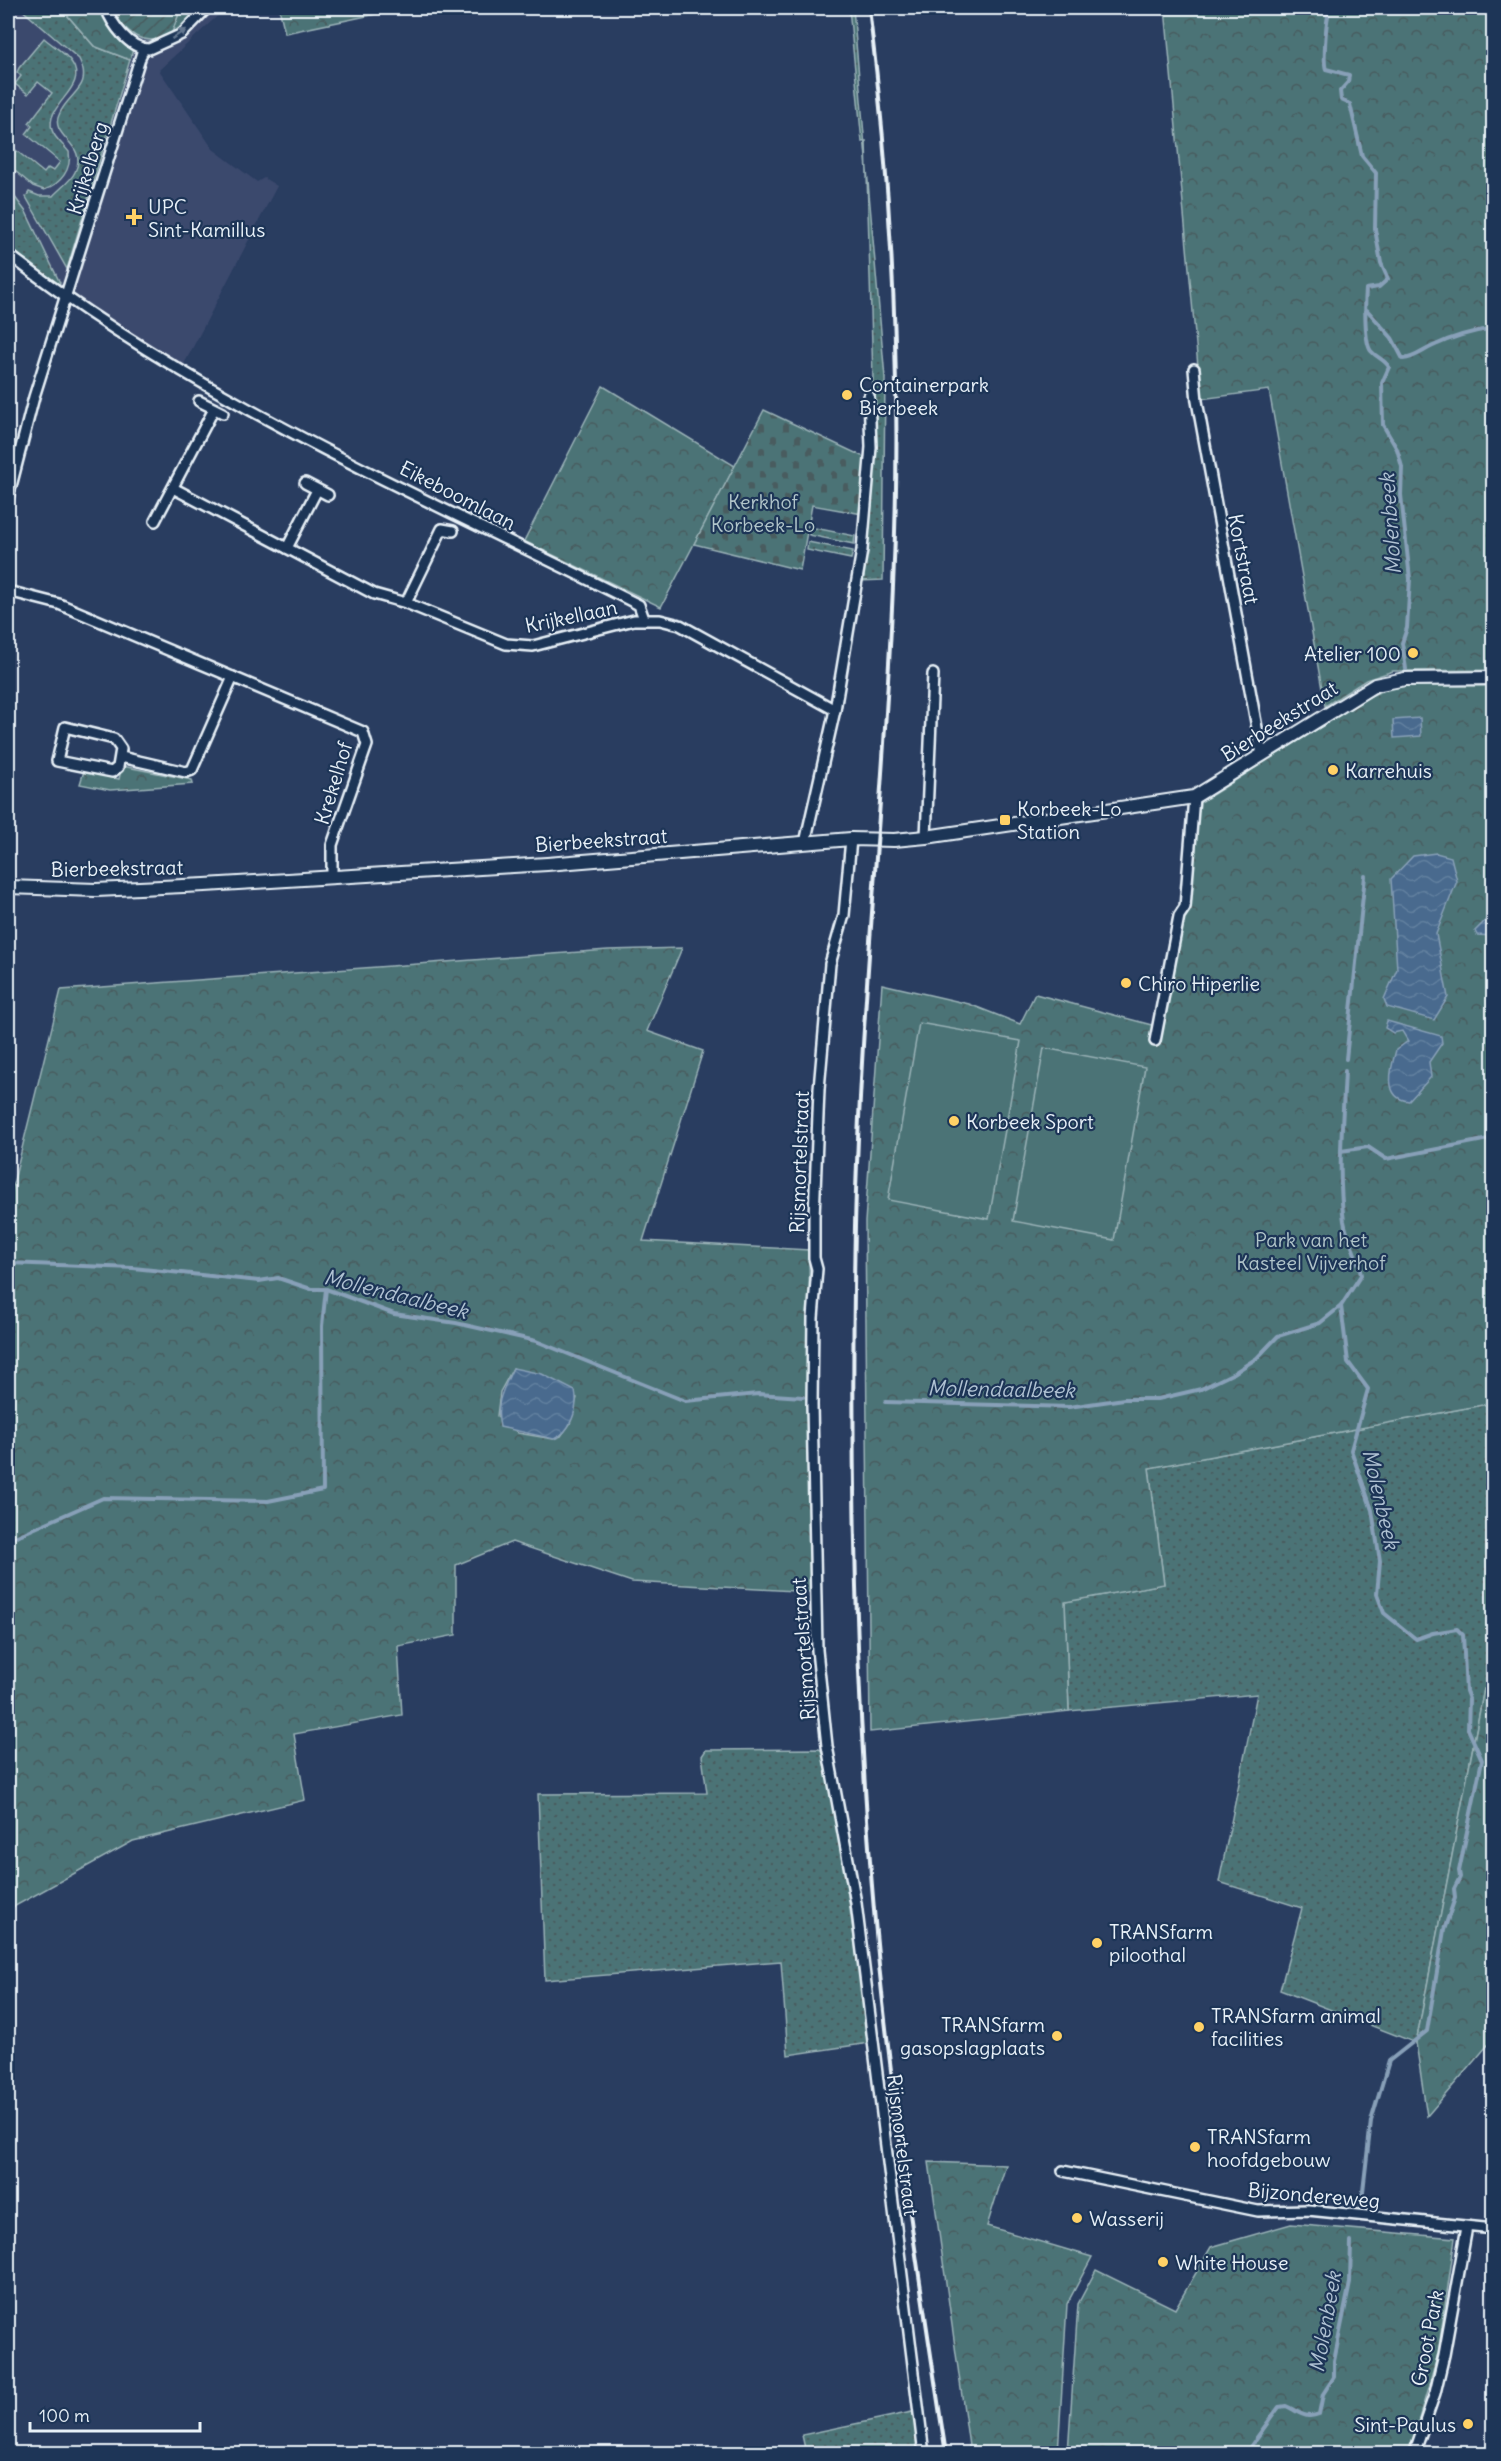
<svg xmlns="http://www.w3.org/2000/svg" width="1501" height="2461" viewBox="0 0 1501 2461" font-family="Delius,sans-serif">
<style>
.built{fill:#3b496d}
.grass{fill:url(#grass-dots);stroke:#9ab2b7;stroke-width:1.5}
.forest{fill:url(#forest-crowns);stroke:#9ab2b7;stroke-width:1.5;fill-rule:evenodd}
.cemetery{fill:url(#cemetery-stones);stroke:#9ab2b7;stroke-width:1.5}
.garden{fill:url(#garden-furrows);stroke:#9ab2b7;stroke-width:1.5}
.pitch{fill:#4b7376;stroke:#9ab2b7;stroke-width:1.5}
.water{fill:url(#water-waves);stroke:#88a0b8;stroke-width:1.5}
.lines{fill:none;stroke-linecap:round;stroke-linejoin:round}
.stream{stroke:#88a0b8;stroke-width:4}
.street-casing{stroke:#e8f1f8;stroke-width:14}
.secondary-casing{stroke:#e8f1f8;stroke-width:16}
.street{stroke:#1d3557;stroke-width:9}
.secondary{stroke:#1d3557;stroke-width:12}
.rail{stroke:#e8f1f8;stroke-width:4}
.oneway{fill:#64778f}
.poi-dot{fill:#ffd166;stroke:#1d3557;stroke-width:2}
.labels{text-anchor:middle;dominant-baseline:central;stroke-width:4.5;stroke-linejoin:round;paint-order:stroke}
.street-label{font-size:20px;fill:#e8f1f8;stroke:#1d3557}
.poi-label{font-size:20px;fill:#e8f1f8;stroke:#1d3557;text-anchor:start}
.park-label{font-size:20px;fill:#b1c5ca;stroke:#1d3557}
.water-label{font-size:21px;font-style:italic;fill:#b0c2d3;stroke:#1d3557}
</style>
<defs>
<pattern id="grass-dots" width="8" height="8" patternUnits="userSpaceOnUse" patternTransform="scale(1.5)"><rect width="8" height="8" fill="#4b7376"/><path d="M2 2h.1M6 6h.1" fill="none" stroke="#485b5e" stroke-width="1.8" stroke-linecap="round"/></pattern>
<pattern id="forest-crowns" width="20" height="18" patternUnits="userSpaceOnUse" patternTransform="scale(1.5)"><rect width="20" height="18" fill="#4b7376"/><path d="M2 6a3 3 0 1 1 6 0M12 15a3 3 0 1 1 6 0" fill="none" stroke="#485b5e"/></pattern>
<pattern id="cemetery-stones" width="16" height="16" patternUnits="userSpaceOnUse" patternTransform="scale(1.5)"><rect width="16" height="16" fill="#4b7376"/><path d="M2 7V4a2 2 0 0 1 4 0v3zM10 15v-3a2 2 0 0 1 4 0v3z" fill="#485b5e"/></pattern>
<pattern id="garden-furrows" width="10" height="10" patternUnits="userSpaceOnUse" patternTransform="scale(1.5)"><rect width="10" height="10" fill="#4b7376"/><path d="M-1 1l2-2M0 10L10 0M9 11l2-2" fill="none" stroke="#485b5e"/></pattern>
<pattern id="water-waves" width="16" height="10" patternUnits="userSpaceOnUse" patternTransform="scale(1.5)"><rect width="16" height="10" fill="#486a8e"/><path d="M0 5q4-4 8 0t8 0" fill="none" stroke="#62809f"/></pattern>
</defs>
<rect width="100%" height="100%" fill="#293d60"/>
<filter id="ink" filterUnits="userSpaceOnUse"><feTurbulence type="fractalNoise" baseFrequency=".0167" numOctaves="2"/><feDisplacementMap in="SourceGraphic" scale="12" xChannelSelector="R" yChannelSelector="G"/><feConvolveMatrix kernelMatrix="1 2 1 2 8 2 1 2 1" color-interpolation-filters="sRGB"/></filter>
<g filter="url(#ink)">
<path class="built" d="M8 8H226L159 70 213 149 257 182 264 178 277 186 181 370 57 288 8 249Z"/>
<g class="grass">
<path d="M20 8H61L94 46 130 60 67 269 26 197 29 192 39 196H53C59 189 71 181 75 172 89 144 49 137 59 115 68 92 94 89 79 59Z"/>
<path d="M849 8H853L885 378 883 580 860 581 872 448 873 379 866 141 862 142Z"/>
<path d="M44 38C53 46 66 53 72 63 89 88 44 104 52 130 54 138 64 145 69 152 72 169 61 184 44 190L33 186 8 165V153L12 147 44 173 48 168 53 171 60 162 26 134 32 126 29 123 52 93 38 82 28 94 15 84 21 76 17 72 19 68Z"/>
<path d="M8 188 26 212 60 283 57 287 8 247Z"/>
<path d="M810 527 855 536 854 544 809 535Z"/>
<path d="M808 542 853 551 851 559 807 550Z"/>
<path d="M1493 1403V1687L1484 1689 1416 2043 1280 1990 1302 1908 1219 1882 1257 1694 1069 1711 1065 1602 1164 1584 1149 1468Z"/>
<path d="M819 1749 828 1755 869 2043 788 2055 781 1961 545 1980 538 1794 707 1793 702 1756 706 1750Z"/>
<path d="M917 2411 921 2453H806L802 2435Z"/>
</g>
<g class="forest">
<path d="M61 8H102L107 23 133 49 130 60 94 46Z"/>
<path d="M181 8H202L183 27 171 35Z"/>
<path d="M279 8H405L285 33Z"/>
<path d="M1165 8H1493V670L1393 671 1366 680 1325 706 1269 390 1201 399Z"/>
<path d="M603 386 735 466 661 607 524 541Z"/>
<path d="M1402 686H1493V1403L1149 1468 1164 1584 1065 1602 1069 1711 870 1732 865 1222 882 984 969 1004 1020 1024 1035 994 1163 1028 1183 914 1196 805 1370 696 1387 689Z"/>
<path d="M122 766 192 780 193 784 110 790 80 784 84 771 119 779Z"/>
<path d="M682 948 647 1031 703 1051 643 1241 809 1250 812 1592 632 1582 512 1542 456 1565V1635L398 1646 402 1715 294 1734 305 1800 133 1841 8 1910V1192L11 1193 61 990 608 950ZM513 1368 577 1398 570 1424 561 1436 553 1439 518 1433 497 1416 500 1392Z"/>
<path d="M1493 1687V2039L1427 2116 1416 2043 1484 1689Z"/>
<path d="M929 2162 1006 2165 987 2226 1092 2257 1067 2304 1058 2453H970Z"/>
<path d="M1291 2224 1455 2238 1438 2354 1409 2453H1068L1078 2304 1096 2270 1175 2309 1211 2247Z"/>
</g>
<path class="cemetery" d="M764 410 866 458 863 514 812 505 800 570 694 544Z"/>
<path class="garden" d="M113 8H181L171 35C142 48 129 34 111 12Z"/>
<g class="pitch">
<path d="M919 1023 1021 1041 989 1219 888 1200Z"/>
<path d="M1044 1048 1145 1067 1114 1240 1013 1221Z"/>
</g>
<g class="water">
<path d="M1420 718 1421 736 1394 738 1393 720Z"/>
<path d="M1436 853 1451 857 1457 881 1436 934 1448 997 1434 1020 1387 1007 1384 999 1397 969 1391 879 1413 856Z"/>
<path d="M1491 915H1493V936L1477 935 1475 931Z"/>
<path d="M1387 1021 1441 1036 1442 1043 1429 1062 1431 1077 1409 1101C1382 1099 1391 1067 1396 1050L1408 1041 1402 1031 1393 1033 1385 1028Z"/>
<path d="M513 1368 542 1374 575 1391C579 1408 570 1433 554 1439L500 1427C495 1402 503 1390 513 1368Z"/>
</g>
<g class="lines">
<g class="stream">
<path d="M1322 8 1328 16C1326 25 1323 63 1326 69L1349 75 1348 82 1340 91 1341 100 1350 104 1362 156 1376 173 1375 229 1381 263 1388 279 1379 287 1366 289C1365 301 1364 343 1371 351 1377 358 1384 359 1389 367L1382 383 1383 425 1397 449 1402 467 1401 495 1410 579 1407 628 1402 643 1406 669"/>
<path d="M1367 310 1392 338 1403 359C1415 358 1422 351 1433 346 1452 337 1473 331 1494 328"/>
<path d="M1346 1059 1365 876"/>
<path d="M1345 1071C1343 1120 1337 1172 1344 1221 1347 1239 1358 1256 1361 1275L1341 1306 1348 1362 1368 1389 1351 1450 1372 1510 1380 1561 1377 1594 1384 1613 1416 1639 1433 1633 1457 1629 1463 1635 1466 1691 1469 1699 1468 1729 1482 1760 1459 1871 1460 1877 1454 1889 1455 1898 1444 1930 1427 2031 1389 2061 1371 2121 1361 2209"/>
<path d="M1341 1151 1368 1147 1386 1159 1494 1138"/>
<path d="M8 1263 133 1268 259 1281 278 1278 311 1289H326L394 1314 456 1323 536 1341 685 1401 758 1394 803 1397"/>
<path d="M885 1402 1069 1407 1124 1399H1158L1201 1389 1234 1373 1257 1358 1278 1336 1320 1323 1341 1306"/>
<path d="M8 1540 103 1498 268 1501 323 1490 322 1326 326 1289"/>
<path d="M1245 2454 1279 2407 1286 2406C1298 2411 1305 2420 1319 2414L1323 2394 1334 2377V2361L1350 2283 1351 2241"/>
</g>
<defs>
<g id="street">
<path d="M106 8C112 24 129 49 149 49L182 34 207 8"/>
<path d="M8 254C199 402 425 497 639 605L644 619"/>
<path d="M1194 369 1197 401 1262 755"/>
<path d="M199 401 223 413"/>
<path d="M305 483 328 495"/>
<path d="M173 488 374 594 406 603 506 644 533 646 634 620H660L680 625 835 710"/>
<path d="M8 498 34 397 143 49"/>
<path d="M155 521 214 409"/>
<path d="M287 548 317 490"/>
<path d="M8 591 59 604 363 732 367 745 332 845V877"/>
<path d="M406 603 442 529 453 531"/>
<path d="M65 727 114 739 121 749 118 767 112 772 57 761Z"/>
<path d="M121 757 186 772 192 770 233 677"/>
<path d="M926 837 933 674"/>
<path d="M851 839 844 915 830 964 819 1089 814 1217V1258L817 1269 813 1318 812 1405 817 1650 827 1746 856 1903 924 2454"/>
<path d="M805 843 835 710 862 550 871 447 869 396"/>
<path d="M1155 1041 1179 916 1185 907 1194 797"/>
<path d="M1063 2171 1258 2211 1308 2210 1494 2229"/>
<path d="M1414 2454 1435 2393 1444 2355 1467 2227"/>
</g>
<path id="secondary" d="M8 887 96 890 205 885 547 864 851 839 894 840 926 837 1194 797 1375 685 1405 679 1494 678"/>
</defs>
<use href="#street" class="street-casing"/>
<use href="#secondary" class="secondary-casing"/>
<use href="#street" class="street"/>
<use href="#secondary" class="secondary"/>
<path class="rail" d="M869 8C893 199 902 393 893 586 884 799 860 1012 855 1226 850 1472 855 1719 879 1965 896 2129 921 2291 946 2454"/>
</g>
<defs><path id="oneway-solid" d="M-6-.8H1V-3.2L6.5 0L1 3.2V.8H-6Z" transform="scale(1.5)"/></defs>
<use class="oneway" href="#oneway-solid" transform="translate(179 34) rotate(-33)"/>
</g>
<g class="poi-dot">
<path d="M131 208h6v6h6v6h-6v6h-6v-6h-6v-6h6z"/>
<circle cx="847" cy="395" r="6"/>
<circle cx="1413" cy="653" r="6"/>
<circle cx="1333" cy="770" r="6"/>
<rect x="999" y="814" width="12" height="12" rx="3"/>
<circle cx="1126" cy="983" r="6"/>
<circle cx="954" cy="1121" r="6"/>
<circle cx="1097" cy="1943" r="6"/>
<circle cx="1199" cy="2027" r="6"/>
<circle cx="1057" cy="2036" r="6"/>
<circle cx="1195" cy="2147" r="6"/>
<circle cx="1077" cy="2218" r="6"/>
<circle cx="1163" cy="2262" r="6"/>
<circle cx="1468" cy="2424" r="6"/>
</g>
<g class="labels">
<g class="street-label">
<text transform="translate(87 168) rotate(-73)">Krijkelberg</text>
<text transform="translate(458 495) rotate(27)">Eikeboomlaan</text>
<text transform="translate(1244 559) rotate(79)">Kortstraat</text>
<text transform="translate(571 616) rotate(-12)">Krijkellaan</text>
<text transform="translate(1279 721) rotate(-32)">Bierbeekstraat</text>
<text transform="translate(333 783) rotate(-73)">Krekelhof</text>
<text transform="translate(601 840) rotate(-4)">Bierbeekstraat</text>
<text transform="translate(117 868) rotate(-1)">Bierbeekstraat</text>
<text transform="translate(799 1162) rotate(-88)">Rijsmortelstraat</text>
<text transform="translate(803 1649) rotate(-94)">Rijsmortelstraat</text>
<text transform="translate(903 2145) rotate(83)">Rijsmortelstraat</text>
<text transform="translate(1314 2195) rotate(5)">Bijzondereweg</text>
<text transform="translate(1427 2338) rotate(-79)">Groot Park</text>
</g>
<g class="poi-label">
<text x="148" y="206">UPC<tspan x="148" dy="23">Sint-Kamillus</tspan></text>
<text x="859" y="384">Containerpark<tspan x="859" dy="23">Bierbeek</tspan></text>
<text x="1401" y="653" text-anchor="end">Atelier 100</text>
<text x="1345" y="770">Karrehuis</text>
<text x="1017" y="808">Korbeek-Lo<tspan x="1017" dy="23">Station</tspan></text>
<text x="1138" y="983">Chiro Hiperlie</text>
<text x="966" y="1121">Korbeek Sport</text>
<text x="1109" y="1931">TRANSfarm<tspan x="1109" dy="23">piloothal</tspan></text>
<text x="1211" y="2015">TRANSfarm animal<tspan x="1211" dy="23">facilities</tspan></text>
<text x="1045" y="2024" text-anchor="end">TRANSfarm<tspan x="1045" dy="23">gasopslagplaats</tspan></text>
<text x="1207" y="2136">TRANSfarm<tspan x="1207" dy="23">hoofdgebouw</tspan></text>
<text x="1089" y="2218">Wasserij</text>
<text x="1175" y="2262">White House</text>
<text x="1456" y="2424" text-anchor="end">Sint-Paulus</text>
</g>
<g class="park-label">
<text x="763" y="501">Kerkhof<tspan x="763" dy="23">Korbeek-Lo</tspan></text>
<text x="1311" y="1239">Park van het<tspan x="1311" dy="23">Kasteel Vijverhof</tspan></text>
</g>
<g class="water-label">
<text transform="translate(1390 524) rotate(-94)">Molenbeek</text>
<text transform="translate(396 1294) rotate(14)">Mollendaalbeek</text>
<text transform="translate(1001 1389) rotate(1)">Mollendaalbeek</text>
<text transform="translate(1381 1499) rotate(77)">Molenbeek</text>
<text transform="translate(1325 2322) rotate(-80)">Molenbeek</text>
</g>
</g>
<rect width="1501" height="2461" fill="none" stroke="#1d3557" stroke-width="30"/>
<rect x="15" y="15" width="1471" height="2431" fill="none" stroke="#e8f1f8" stroke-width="2" filter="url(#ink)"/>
<path d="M30 2422v9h170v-9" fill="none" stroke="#e8f1f8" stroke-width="3"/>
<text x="39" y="2422" font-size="18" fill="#e8f1f8" stroke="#1d3557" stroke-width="4.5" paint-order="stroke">100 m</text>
</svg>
